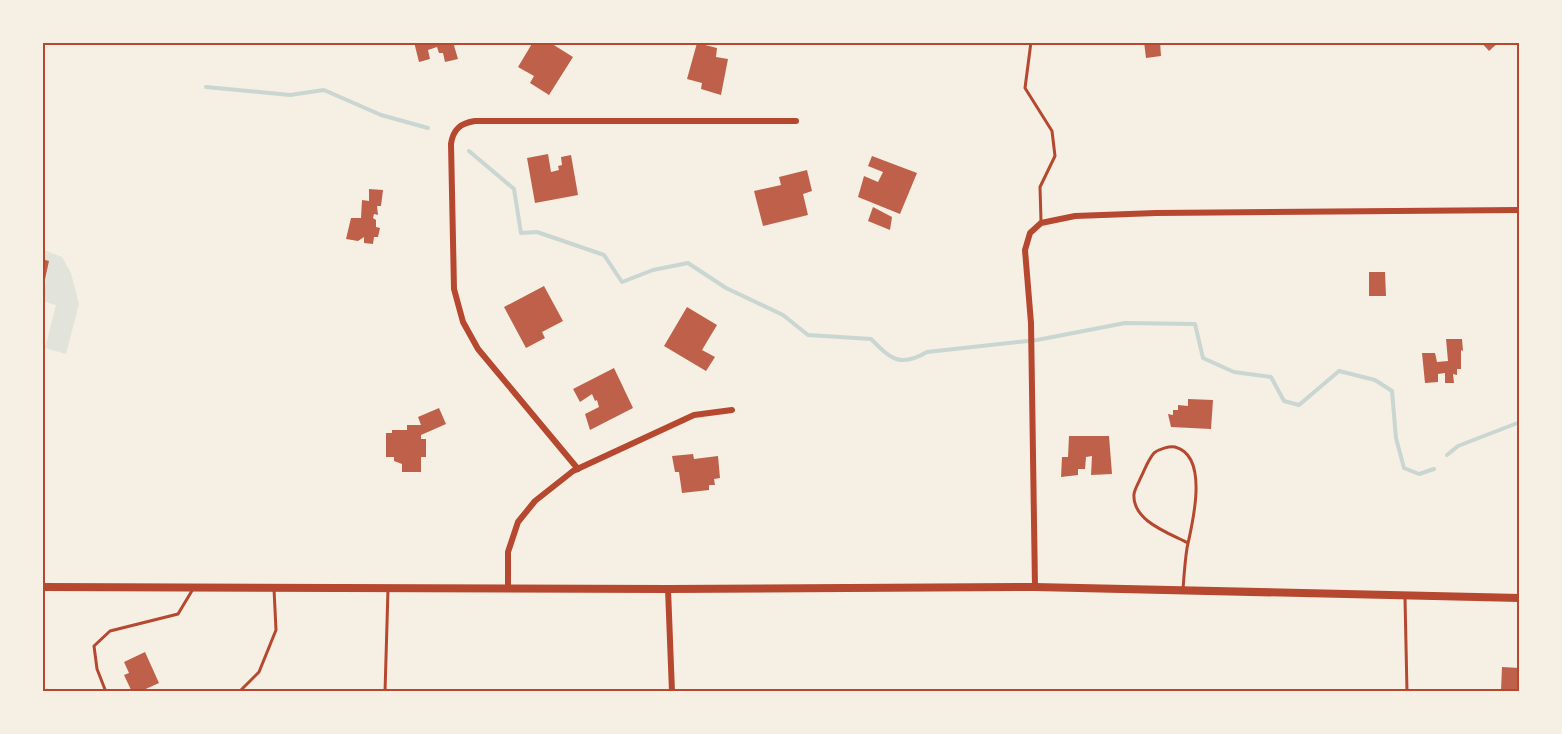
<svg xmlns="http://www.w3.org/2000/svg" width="1562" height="734" viewBox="0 0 1562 734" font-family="Ubuntu,sans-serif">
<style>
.green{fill:#e2e4dc}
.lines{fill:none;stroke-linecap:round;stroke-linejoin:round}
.stream{stroke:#c9d6d2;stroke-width:4}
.building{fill:#bf614a}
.service{stroke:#b5482f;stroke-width:3}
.minor{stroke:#b5482f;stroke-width:6}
.secondary{stroke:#b5482f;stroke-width:8}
.neatline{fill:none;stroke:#b5482f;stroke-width:2}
</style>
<rect width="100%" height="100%" fill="#f6efe4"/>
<path class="green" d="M44 250 62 257 71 273 79 304 66 354 45 348 56 305 42 301 49 262 42 259Z"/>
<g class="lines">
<g class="stream">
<path d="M206 87 290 95 324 90 381 115 428 128"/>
<path d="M469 151 514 189 521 233 537 232 604 255 622 282 653 270 688 263 726 288 783 315 808 335 871 339C891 359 900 368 927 352L1037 340 1125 323 1195 324 1203 358 1234 372 1271 377 1284 401 1299 405 1339 371 1375 380 1392 391 1396 438 1404 468 1419 474 1434 469"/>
<path d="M1447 455 1458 446 1520 422"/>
</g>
</g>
<g class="building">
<path d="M414 42H453L458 59 445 62 443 53H439L437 47 428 50 430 59 419 62Z"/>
<path d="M533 42H549L573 57 549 95 530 83 534 76 518 67Z"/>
<path d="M1144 42H1160L1161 56 1146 58Z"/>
<path d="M1481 42H1499L1489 51Z"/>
<path d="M697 43 717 48 716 57 728 59 721 95 701 89 702 83 687 79Z"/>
<path d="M548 154 551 172 559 170 558 166 562 165 561 157 571 155 578 195 535 203 527 158Z"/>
<path d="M872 156 917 173 900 214 858 197 864 176 878 182 883 172 868 166Z"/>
<path d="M807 170 812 191 803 194 808 215 763 226 754 191 781 185 779 177Z"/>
<path d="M369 189 383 190 381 206H377L378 215 374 214 373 218 376 220V227L380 228 378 237H374L373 244 364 243V237L358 241 346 239 351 218H361L362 200 369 201Z"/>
<path d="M873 207 892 217 890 230 868 221Z"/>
<path d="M42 259 49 261 42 294Z"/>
<path d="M1369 272H1385L1386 296H1369Z"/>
<path d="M544 286 563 321 542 332 545 338 526 348 504 307Z"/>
<path d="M687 307 717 325 702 350 715 357 706 371 664 346Z"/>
<path d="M1446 339H1462L1463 351 1461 350V369H1457V375L1453 374 1454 383H1445V373L1438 374V382L1425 383 1422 353H1435L1437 362 1448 361Z"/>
<path d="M614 368 633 408 590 430 585 414 599 407 597 400 595 401 592 394 580 402 573 389Z"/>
<path d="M1188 399 1213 400 1211 429 1171 427 1168 414 1173 415V410H1178V405L1188 406Z"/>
<path d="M439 408 446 424 421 435V439H426V457H421V472H402V464L394 461V457H386V433H392V430H407V425H421L418 417Z"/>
<path d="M1069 436H1109L1112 474 1091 475 1092 456 1086 457 1085 469H1078V475L1061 477 1062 457H1068Z"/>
<path d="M693 454 694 459 718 456 720 478 714 479 715 485H709V490L682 493 679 472H675L672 456Z"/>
<path d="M145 652 159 683 139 692H132L124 675 129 673 124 662Z"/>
<path d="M1502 667 1520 668V692L1501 691Z"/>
</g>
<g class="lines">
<g class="service">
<path d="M1031 42 1025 88 1052 131 1055 156 1040 187 1041 221"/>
<path d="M1183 589C1184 575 1185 561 1187 548 1192 525 1210 456 1175 447 1169 446 1159 449 1154 453 1148 460 1145 469 1141 477 1139 482 1135 488 1134 494 1132 521 1169 533 1188 543"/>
<path d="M1405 598 1407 692"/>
<path d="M106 692 97 669 94 646 110 631 178 614 193 589"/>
<path d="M239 692 259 672 276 630 274 589"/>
<path d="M385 692 388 589"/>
</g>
<g class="minor">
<path d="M578 469 478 349 463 322 454 289 451 144C453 129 461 123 475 121H796"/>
<path d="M1035 587 1031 323 1025 250 1030 233 1041 223 1075 216 1156 213 1520 210"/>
<path d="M508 588V552L518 522 535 501 573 471 694 415 732 410"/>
<path d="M668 589 672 692"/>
</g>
<path class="secondary" d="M42 587 668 589 1035 587 1520 598"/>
</g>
<rect width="1562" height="734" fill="none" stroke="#f6efe4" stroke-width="87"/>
<rect x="44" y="44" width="1474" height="646" class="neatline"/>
</svg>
